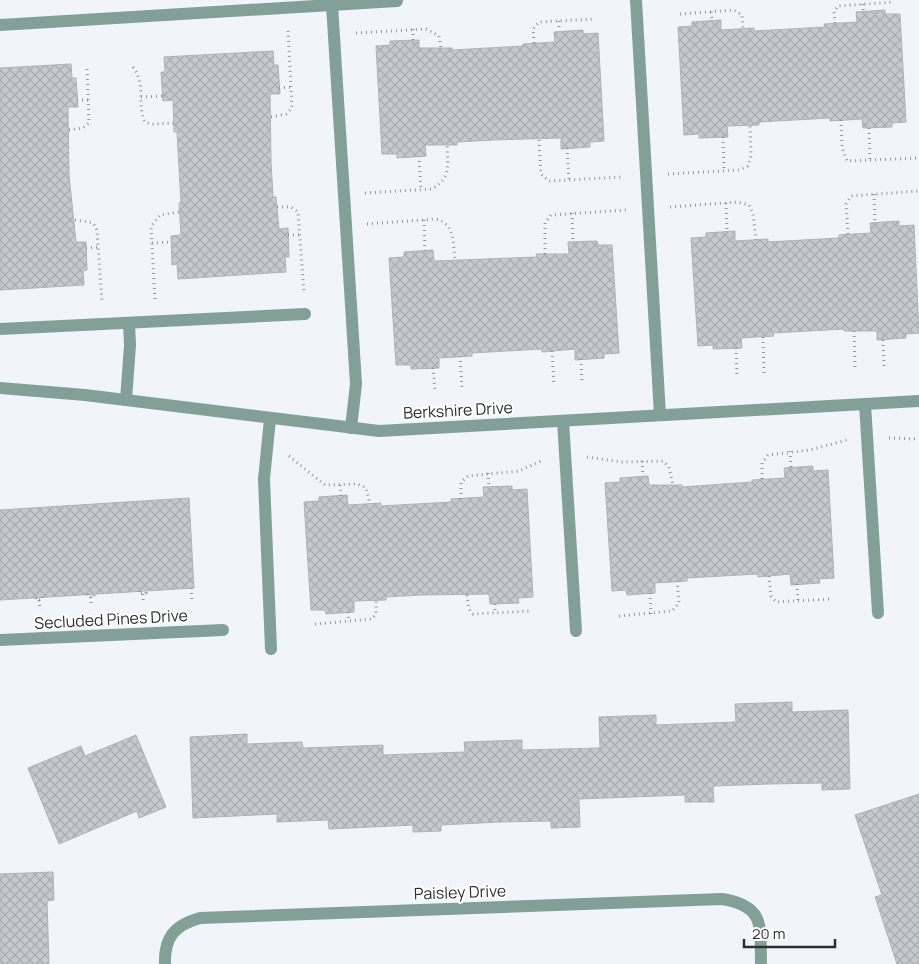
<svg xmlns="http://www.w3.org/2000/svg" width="919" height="964" viewBox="0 0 919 964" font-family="Manrope,sans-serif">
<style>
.building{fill:url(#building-cross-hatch);stroke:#afb3b7}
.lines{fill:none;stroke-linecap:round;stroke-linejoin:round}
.path{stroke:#95979a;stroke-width:3;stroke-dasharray:1 4;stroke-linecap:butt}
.service{stroke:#83a098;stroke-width:12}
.minor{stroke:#83a098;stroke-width:12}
.labels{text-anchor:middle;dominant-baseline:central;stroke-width:4;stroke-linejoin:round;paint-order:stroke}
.street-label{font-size:16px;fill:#2d2e30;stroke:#fff}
</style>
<defs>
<pattern id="building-cross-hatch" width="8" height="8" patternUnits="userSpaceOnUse" patternTransform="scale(1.25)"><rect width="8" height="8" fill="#c6c9cd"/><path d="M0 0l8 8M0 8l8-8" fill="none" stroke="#aaadb0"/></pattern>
</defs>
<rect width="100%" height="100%" fill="#f1f5f9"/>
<g class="building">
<path d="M885 10V14H900L906 122 892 123V127L863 128 862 119 830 121V118L759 122V125L727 126 728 137 699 138V134L684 135 678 27 692 26V22L721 20V30L754 28V31L825 27 824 24 857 22 856 12Z"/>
<path d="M583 30V34L598 33 604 141 590 142V147L561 149V138L493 140 457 142V145H425L426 156 397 158V154H382L376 46 390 45V41L419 40V48H452V50L523 46V44L555 42 554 32Z"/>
<path d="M273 51 274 65H278L280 94H270L271 162 273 197H276L279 229 288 228 289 257H285L286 272 178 279 177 264 172 265 171 236 181 235 179 203H181L177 132H174L173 100 163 101 161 72H165L164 57Z"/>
<path d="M71 64 72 78H76L78 107H68L69 175 76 242H86L87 270 83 271 84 285 0 290V68Z"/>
<path d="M899 221V226L914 225 919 333 906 334V338L877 340V331H844V329L773 333 774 336 741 338 742 348 713 349V345L698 346 691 238 706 237V233L735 231V241L768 239V242L839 238V235L871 233 870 223Z"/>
<path d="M597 241 598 245H612L619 353 604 354V358L575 360V349L542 352V349L472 353V356L439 358V368L411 369V365H396L389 258 404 257V252L433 250 434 261 537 257 536 254H569L568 242Z"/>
<path d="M813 466V471L828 470 834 578 819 579 820 583 791 585 790 574 758 577V574L687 578V581L655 583V593L627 595 626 590 612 591 605 483 620 482V478L648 476 649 485H682V487L752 482V480L785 478 784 468Z"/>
<path d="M512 486V490L527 489 533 597 518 598 519 603 490 604 489 594 421 595 386 597V600L354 601V612L326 614 325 610H311L304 502 319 501V497L347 495 348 505 381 503V506L451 502V499L484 497 483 487Z"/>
<path d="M189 498 194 588 0 600V510Z"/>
<path d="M792 702V712L848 710 850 789 822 790V783L769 784 713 786 714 802H685V795L579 799 580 827 551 828V821L499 822 441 825V831L413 832V825L329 829 328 820 277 822V814L193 818 190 737 247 734V744L302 742 303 748 383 745V755L465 752 464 742 522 740V750L600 748 599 717 656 715V725L736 722 735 704Z"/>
<path d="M136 735 166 807 139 818 137 811 59 844 28 768 81 746 85 756Z"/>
<path d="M919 794V964H897L875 897 882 895 855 815Z"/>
<path d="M53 872 54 900 47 901 49 964H0V874Z"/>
</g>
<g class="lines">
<g class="path">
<path d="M863 4V12"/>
<path d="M711 12 712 20"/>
<path d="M680 14 734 10 742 15 743 29"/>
<path d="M559 21V31"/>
<path d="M835 23 834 11 838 6 894 2"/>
<path d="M413 29V40"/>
<path d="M356 33 426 29 439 36 441 48"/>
<path d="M534 43 533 29 539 22 594 19"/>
<path d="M133 67C147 86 136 103 145 122L153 124 174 123"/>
<path d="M279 88 292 87"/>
<path d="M141 97 162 96"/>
<path d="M77 100H89"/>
<path d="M271 117 286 114 292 108 288 29"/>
<path d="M841 120 842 147 847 161 919 158"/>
<path d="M869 128 870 162"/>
<path d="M69 130 83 128 89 123 87 68"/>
<path d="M723 137 724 171"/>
<path d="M539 140 541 174 549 181 624 177"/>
<path d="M567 148 569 181"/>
<path d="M419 156 421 190"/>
<path d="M668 174 739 170 748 166 751 156 750 125"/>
<path d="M365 193 432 189C451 178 448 165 447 145"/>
<path d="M874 194 875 223"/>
<path d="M726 203 727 231"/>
<path d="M277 207H291L298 212 304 293"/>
<path d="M670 207 738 202 749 205 753 213 756 240"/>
<path d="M572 213 573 242"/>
<path d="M75 220 93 223 97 230 102 302"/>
<path d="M424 220 425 251"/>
<path d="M367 224 436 219C455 224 453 242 455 260"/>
<path d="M848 234 846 204 851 196 919 191"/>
<path d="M288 235H300"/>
<path d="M152 243 171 242"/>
<path d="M86 248 98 247"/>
<path d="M545 254V223L551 215 626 210"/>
<path d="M155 299 151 227 160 215 179 212"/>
<path d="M854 331 855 368"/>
<path d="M763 337 764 373"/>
<path d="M883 340 884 366"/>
<path d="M736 348 737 375"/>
<path d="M552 351 554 385"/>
<path d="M460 356 462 390"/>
<path d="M581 359 582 384"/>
<path d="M433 368 435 391"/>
<path d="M889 438 919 439"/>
<path d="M790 451 791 468"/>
<path d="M289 456 325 485 358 484 366 488 370 504"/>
<path d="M587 457 621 462 663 461 669 467 673 485"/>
<path d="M642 461 643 476"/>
<path d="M488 473 489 487"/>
<path d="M762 479V463L768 455 810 450 847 440"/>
<path d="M340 485 341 496"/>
<path d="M461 499V482L468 476 519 471 543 460"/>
<path d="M769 576 771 596 776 602 831 599"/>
<path d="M797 584 798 601"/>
<path d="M191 588 192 600"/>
<path d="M139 591V594L146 593V591"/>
<path d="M650 593 651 614"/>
<path d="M87 594 88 597H94V594"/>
<path d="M143 594V603"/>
<path d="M467 595 469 609 473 614 530 611"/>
<path d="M91 597V606"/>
<path d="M36 598V600H42V597"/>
<path d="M39 600 40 609"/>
<path d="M495 604V613"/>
<path d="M348 612 349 622"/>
<path d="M619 616 672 611 679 603 677 581"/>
<path d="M315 624 372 619 376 614V601"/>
</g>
<g class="service">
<path d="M636 0 660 415"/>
<path d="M332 5 356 384 351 428"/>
<path d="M0 25 397 1"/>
<path d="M0 329 305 314"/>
<path d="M126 400 130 345 129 323"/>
<path d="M865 404 878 613"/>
<path d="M270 419 264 479 271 649"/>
<path d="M563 421 576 631"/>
</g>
<g class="minor">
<path d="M0 388 85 395 379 431 919 401"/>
<path d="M0 640 223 630"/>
<path d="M165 964C164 937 175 925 200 918L722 899C766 906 760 927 761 964"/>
</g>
</g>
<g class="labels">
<g class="street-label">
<text transform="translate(458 410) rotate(-3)">Berkshire Drive</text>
<text transform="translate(111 619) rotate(-3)">Secluded Pines Drive</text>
<text transform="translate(460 892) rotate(-2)">Paisley Drive</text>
</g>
</g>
<path d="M744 939v8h91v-8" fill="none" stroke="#2d2e30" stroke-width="2.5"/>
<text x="752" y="939" font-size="15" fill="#2d2e30" stroke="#ffffff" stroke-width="4" paint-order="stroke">20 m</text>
</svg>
